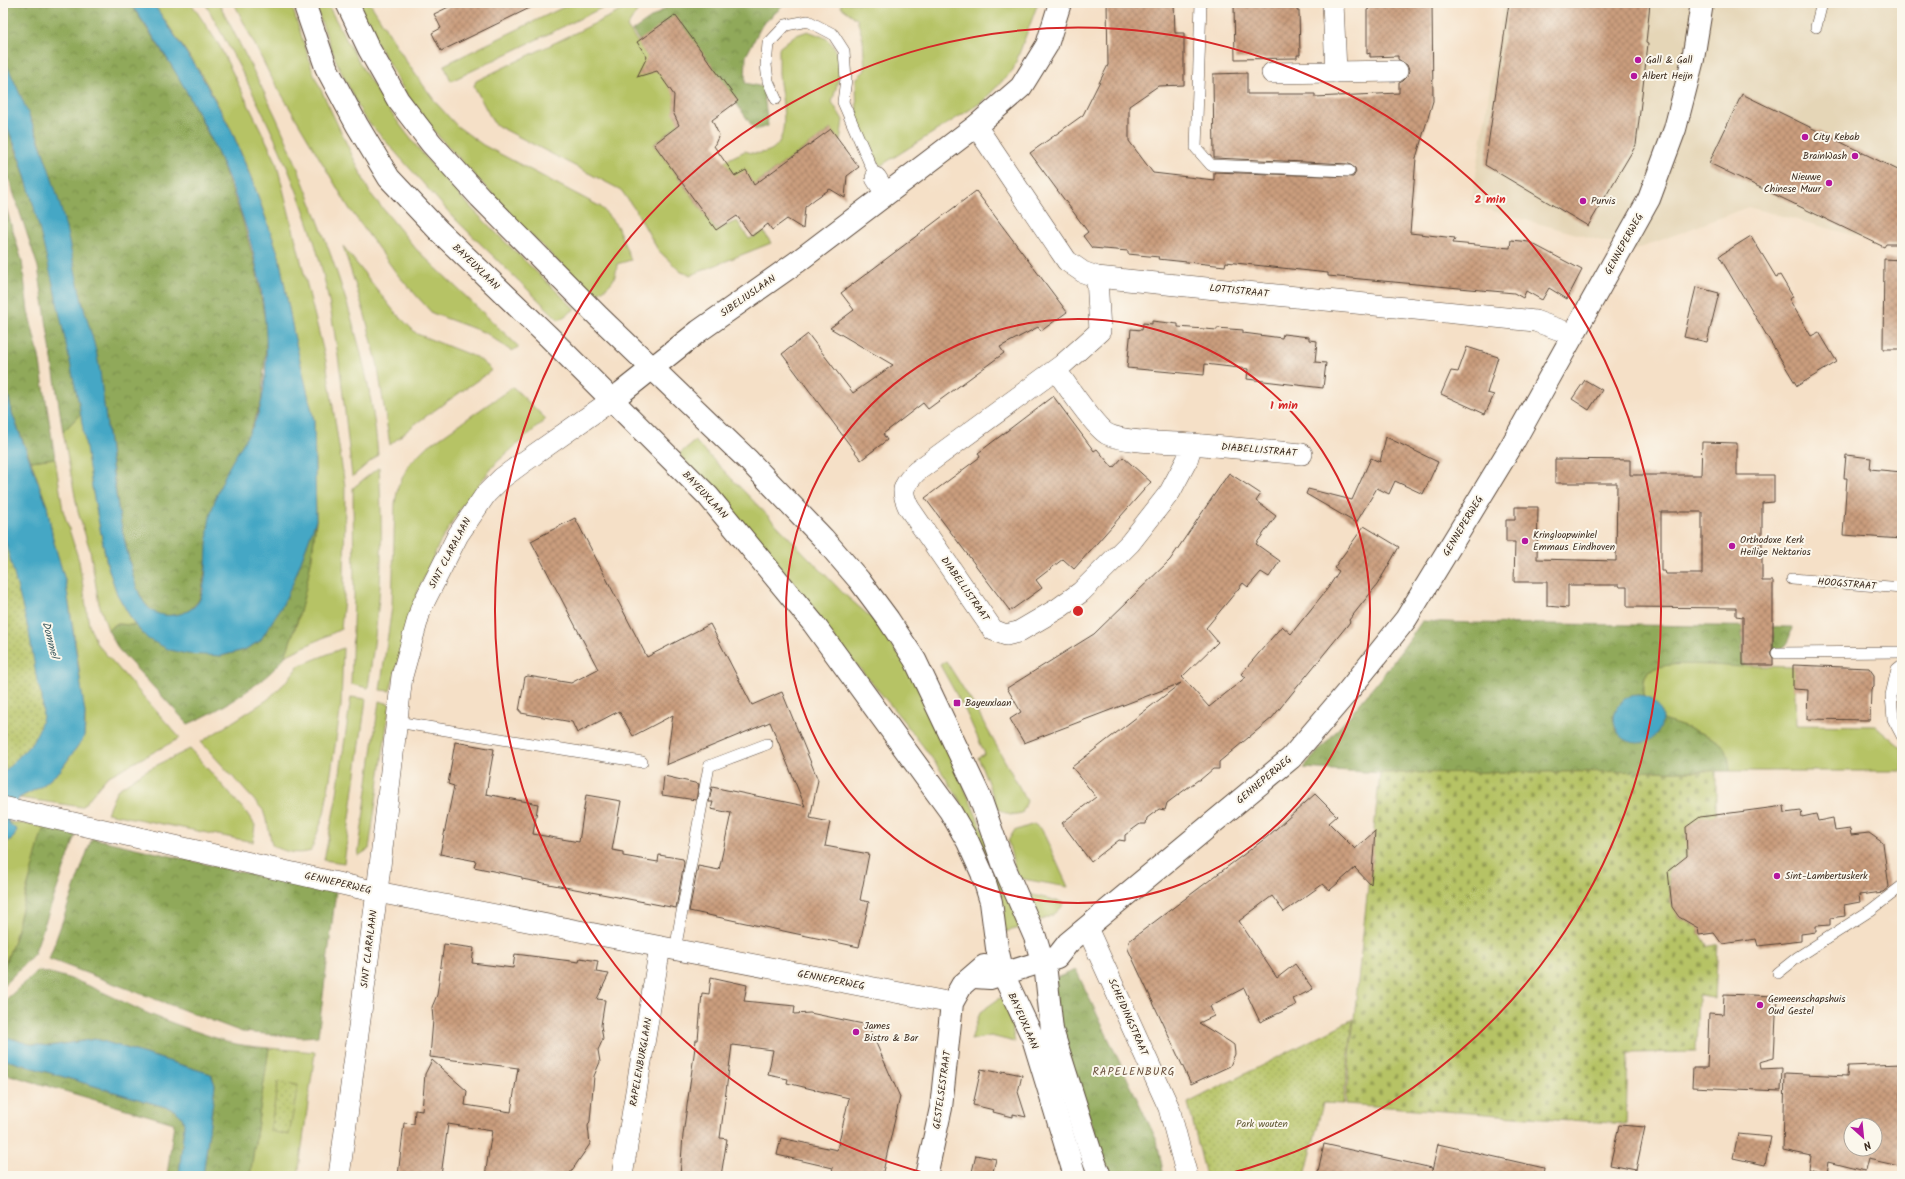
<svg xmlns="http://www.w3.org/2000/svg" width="1905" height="1179" viewBox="0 0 1905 1179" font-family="Kalam,sans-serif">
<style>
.built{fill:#e5d6b7}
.grass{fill:#b6c365;stroke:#787642}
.forest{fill:url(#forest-crowns);stroke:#666a3c}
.cemetery{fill:url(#cemetery-stones);stroke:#787642}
.park{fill:url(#park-dots);stroke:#787642}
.water{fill:#45a7c5;stroke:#406872}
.building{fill:url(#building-cross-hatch);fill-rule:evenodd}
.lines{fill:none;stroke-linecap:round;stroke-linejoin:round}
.service-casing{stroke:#574537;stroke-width:12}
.minor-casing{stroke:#574537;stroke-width:22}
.tertiary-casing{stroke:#574537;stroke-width:24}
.secondary-casing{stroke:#574537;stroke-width:24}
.service{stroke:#fff;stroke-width:11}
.minor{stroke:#fff;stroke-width:21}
.tertiary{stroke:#fff;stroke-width:22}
.secondary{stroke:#fff;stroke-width:22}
.ring{fill:none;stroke:#d62828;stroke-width:2}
.poi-dot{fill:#b5179e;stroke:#fbf7ec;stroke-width:1.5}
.labels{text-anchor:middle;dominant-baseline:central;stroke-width:4;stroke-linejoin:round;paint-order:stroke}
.poi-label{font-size:10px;fill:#3b2a1e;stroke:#fbf7ec;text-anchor:start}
.street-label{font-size:10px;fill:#3b2a1e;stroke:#fbf7ec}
.park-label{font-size:10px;fill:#605833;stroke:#fbf7ec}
.water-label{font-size:11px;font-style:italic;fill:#3f5c61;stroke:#fbf7ec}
.neighbourhood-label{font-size:11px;letter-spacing:1px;fill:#6d5340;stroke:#fbf7ec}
.centre{fill:#d62828;stroke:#fbf7ec;stroke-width:2}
.ring-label{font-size:12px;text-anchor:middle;font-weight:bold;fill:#d62828;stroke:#fbf7ec;stroke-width:4;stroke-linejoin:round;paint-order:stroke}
</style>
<defs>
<pattern id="forest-crowns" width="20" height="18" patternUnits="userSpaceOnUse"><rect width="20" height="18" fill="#90a95a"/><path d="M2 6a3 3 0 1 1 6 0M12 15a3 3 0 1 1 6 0" fill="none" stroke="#778a4a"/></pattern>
<pattern id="cemetery-stones" width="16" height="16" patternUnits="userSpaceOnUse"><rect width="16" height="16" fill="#b6c365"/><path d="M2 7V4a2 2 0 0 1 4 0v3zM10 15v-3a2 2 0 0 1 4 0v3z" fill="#959f53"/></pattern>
<pattern id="park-dots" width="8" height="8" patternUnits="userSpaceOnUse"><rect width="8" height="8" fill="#b6c365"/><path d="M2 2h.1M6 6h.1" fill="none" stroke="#959f53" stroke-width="1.8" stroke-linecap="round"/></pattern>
<pattern id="building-cross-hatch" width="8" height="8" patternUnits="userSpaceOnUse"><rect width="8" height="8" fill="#cb9e7e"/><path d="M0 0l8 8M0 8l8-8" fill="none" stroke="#a68167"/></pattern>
</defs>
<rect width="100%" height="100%" fill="#fbf7ec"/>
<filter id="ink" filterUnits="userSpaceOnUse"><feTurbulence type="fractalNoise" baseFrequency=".025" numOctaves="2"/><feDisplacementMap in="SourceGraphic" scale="8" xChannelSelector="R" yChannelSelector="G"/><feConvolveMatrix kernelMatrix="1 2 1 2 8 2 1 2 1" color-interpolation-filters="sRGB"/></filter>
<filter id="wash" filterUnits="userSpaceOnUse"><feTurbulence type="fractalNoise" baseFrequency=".012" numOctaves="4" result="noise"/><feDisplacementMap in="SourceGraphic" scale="16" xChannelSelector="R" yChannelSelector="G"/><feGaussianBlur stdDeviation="0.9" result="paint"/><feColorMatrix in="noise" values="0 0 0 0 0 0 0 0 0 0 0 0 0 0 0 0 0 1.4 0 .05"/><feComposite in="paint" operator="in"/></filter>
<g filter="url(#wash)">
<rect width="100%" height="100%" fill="#f5e0c7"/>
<path class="built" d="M1504 3H1902V248L1748 207 1635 250 1471 205Z"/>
<g class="grass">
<path d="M153 3H191L219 45 276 161 326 361 345 486 344 598 341 629 285 656 298 620 312 558 316 520 314 420 294 335 279 256 255 187 232 131 202 75Z"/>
<path d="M205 3H219C238 41 258 79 276 117 291 149 303 182 316 215 346 294 371 371 378 455L352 477C345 412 339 346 325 282 303 185 253 90 205 3Z"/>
<path d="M234 3H291L314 75 370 193 416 249 519 347 511 351 486 333 432 313 397 274 349 208 269 73Z"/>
<path d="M314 3H327C345 38 364 73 386 105 438 182 509 245 575 309L559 320 455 219 363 116 337 63Z"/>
<path d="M354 3H370L408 64 437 104 457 126 483 145 601 207 617 226 631 260 617 264C616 283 609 286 593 296L527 231 439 137 405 92Z"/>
<path d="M572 3H612L451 81 444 65Z"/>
<path d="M637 3H642L627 27 690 115 654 144 716 230 737 221 749 239 764 232 771 243 691 275 681 272 658 250 636 211 621 190 498 126 493 122 474 86 476 81Z"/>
<path d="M841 3H1038L1013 70 982 102 880 166 857 120 856 79 865 70 863 39 857 19 841 7Z"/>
<path d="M808 31C814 34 824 36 828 40 846 56 838 83 832 102L843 120 840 142 831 129 741 194 718 164 745 151C754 154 757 154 766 152 795 144 780 94 779 73 779 65 779 56 779 48L794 36Z"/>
<path d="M343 246 393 310 417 334 478 358 492 370 415 424 390 445 377 362 365 315Z"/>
<path d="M513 387 546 419 497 462 466 500 439 544 417 594 390 691 380 690 392 607 395 503 398 487 409 464 425 448Z"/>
<path d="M81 413 93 493 107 564 117 594 135 625 116 624 108 630 99 604 90 550 78 512 63 432Z"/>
<path d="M695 441 844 594 873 619 906 665 935 719 1024 927 1004 932C1000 912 998 889 992 870 962 779 890 707 831 634 781 573 733 512 679 454Z"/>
<path d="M55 458 63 510 79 561 89 625 97 644 180 738 107 777 82 807 19 798 42 786 60 771 84 737 85 727V713L81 692 79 667 66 584 53 539 47 506 31 461Z"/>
<path d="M379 467C382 517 383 568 377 618 375 641 371 664 368 688L351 684 354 596 353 488Z"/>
<path d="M343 648 341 706 331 773 324 814 311 851C297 855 284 852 272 845L268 826 263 810 201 742 267 700 288 680 298 666Z"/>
<path d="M946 661 975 707 1027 801 1022 813 1010 815 998 809 978 757 985 754 966 712 940 665Z"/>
<path d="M1674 664 1794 667 1796 725 1876 726 1902 748V771H1730C1729 763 1729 754 1724 747 1717 736 1675 724 1662 720 1660 707 1656 701 1644 696 1642 670 1650 667 1674 664Z"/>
<path d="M351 697 366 699 344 863 324 860 336 800Z"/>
<path d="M379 701 390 704 369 849 358 856Z"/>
<path d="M190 749 246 812 255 825 253 842 107 813 117 790 145 771Z"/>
<path d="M8 822 46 826 27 888 14 941 3 969V845L14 837Z"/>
<path d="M1034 824 1042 830 1068 887 1017 878 1008 841 1014 831Z"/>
<path d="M1022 892 1064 903C1058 914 1050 917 1038 921Z"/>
<path d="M1000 998 1006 1000 1015 1042 991 1036 971 1040 980 1012Z"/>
<path d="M269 1048 315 1052 298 1176H250Z"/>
</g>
<g class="forest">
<path d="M3 3H130L181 80 218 154 241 215 256 268 267 333 261 403 249 434 228 469 215 499 203 584 199 600 190 610 181 614 166 616 153 613 143 601 135 584 120 521 98 361 81 297 62 213 38 136 3 57Z"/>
<path d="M673 3H789L785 4 762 25 746 56 745 83 763 87 768 126 755 130 677 19 644 47 632 31Z"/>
<path d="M3 118C42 208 58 308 79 404L81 413 63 432 38 267 3 161Z"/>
<path d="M3 198 22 261 28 311 39 356 55 458 31 461 12 413 5 380 3 341Z"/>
<path d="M316 520C312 559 306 599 292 636 290 642 288 650 285 656 269 681 215 713 188 724L119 650 108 630 116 624 135 625 148 639 221 656 244 650 260 641 283 604 293 583Z"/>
<path d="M1422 621 1471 623 1792 627C1790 641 1784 648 1774 657L1773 632H1742V667C1721 666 1663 659 1648 672 1642 678 1644 688 1644 696 1626 694 1621 703 1613 717L1616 731 1657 734 1662 720C1675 724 1717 736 1724 747 1729 754 1729 763 1730 771L1380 773 1303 768C1346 721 1387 674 1422 621Z"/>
<path d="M46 826 76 835 34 954 3 986V969L14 941 41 835Z"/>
<path d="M92 838 302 886 336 891 318 1036 302 1037 242 1032 49 959Z"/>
<path d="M1076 970 1157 1141 1164 1176H1109L1060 1031 1053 979Z"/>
<path d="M38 971C77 976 113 998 149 1014 177 1025 207 1036 236 1044 247 1046 258 1047 269 1048L250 1176H203L215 1085 211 1074 96 1039 50 1046 29 1044 3 1036V1002Z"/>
<path d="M3 1059 172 1109C180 1114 183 1116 184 1125L179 1176H167L174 1123 3 1073Z"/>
</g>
<path class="cemetery" d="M1716 771V822L1690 824 1692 826 1686 840 1695 850 1686 860 1684 858 1682 860 1683 862 1666 876 1668 877 1671 901 1669 902 1682 907 1677 916 1684 920 1688 911 1701 932H1698L1699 935H1701L1707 945 1706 947 1718 944 1715 998 1698 996 1696 1052 1628 1053 1626 1124 1345 1104 1380 773Z"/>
<g class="park">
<path d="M3 462 69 719 3 785Z"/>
<path d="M1353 1019 1343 1104 1323 1103 1305 1176H1206L1188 1103Z"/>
<path d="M278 1082 298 1085 289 1135 270 1131Z"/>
</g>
<g class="water">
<path d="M130 3H153L201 75 232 132 255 188 279 256 294 335 314 420 316 520 293 583 283 604 260 641 244 650 221 656 187 654 170 650 148 639 135 625 117 594 107 564 93 493 79 404 54 288 32 199 17 150 3 118V57C27 107 47 158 62 212 69 239 74 266 80 293 85 316 94 338 98 361 101 375 102 391 104 405 111 454 115 503 127 551 131 567 134 585 142 599 149 612 160 617 174 615 184 614 195 609 200 599 209 579 205 539 210 517 214 500 221 484 228 469 240 446 257 426 262 400 286 267 206 108 130 3Z"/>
<path d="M3 341 5 380 12 413 47 506 53 539 66 584 85 713 84 737 60 771 42 786 19 798 8 822 17 830 14 837 3 845V773L32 743 39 729 43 716 42 697 37 681 29 632 3 532Z"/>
<circle cx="1638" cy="719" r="24"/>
<path d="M3 1036 29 1044 50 1046 96 1039 211 1074 215 1085 203 1176H179L184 1125C183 1116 180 1114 172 1109L3 1059Z"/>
</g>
<g id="blocks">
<g class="building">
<path d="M457 3H540L441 51 432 33 441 28 434 14Z"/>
<path d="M1107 3H1174L1175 33H1184V85L1158 86 1129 106V141L1153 173 1214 180V172L1353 177 1356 172 1355 168 1349 164 1214 158 1213 74 1247 73V94H1315V97L1399 93V83L1403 81 1408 76 1409 70 1407 65 1398 59V56L1370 57V53L1367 54V10L1369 9V3H1432L1433 101 1416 158 1410 233 1455 238 1453 243 1510 248 1511 240 1529 242 1582 270 1567 299 1549 288 1542 300 1526 291 1523 298 1514 293 1328 276V273L1319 272 1226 262 1225 266 1158 259 1159 257 1128 254V251L1092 248 1083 236 1088 232 1030 153 1083 115 1108 65Z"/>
<path d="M1234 3 1297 4V11H1299L1300 55H1297V58L1235 59Z"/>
<path d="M1509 3H1650L1646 43 1648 44 1636 145 1588 226 1485 165Z"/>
<path d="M675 15 738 101 712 120 719 135 714 146 735 176 746 170 754 185 831 129 859 167 847 176 845 198 830 189 815 199 805 207 803 229 787 219 772 230 768 224 752 236 737 216 716 230 654 144 679 125 673 112 674 95 657 71 637 77 647 57 637 42Z"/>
<path d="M1742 94 1902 172V244H1886L1884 247 1709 163Z"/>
<path d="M976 191 1067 312 1041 331 1038 327 1000 347 1004 353 928 409 923 403 883 434 887 440 861 460 782 354 808 334 853 393 893 365 830 328 854 310 841 293Z"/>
<path d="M1751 236 1776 277 1780 275 1793 297 1789 299 1811 336 1819 332 1837 362 1797 386 1719 256Z"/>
<path d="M1884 259 1902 260V349H1883Z"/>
<path d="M1696 287 1719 293 1707 342 1684 337Z"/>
<path d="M1152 321 1178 324V327L1217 330V328L1243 330V333L1282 338 1283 334 1309 337V340L1317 341 1315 362 1326 363 1323 388 1247 379 1248 369 1205 364 1204 375 1127 368 1131 329 1142 330 1143 323 1152 324Z"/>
<path d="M1467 347 1498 357 1487 393 1494 395 1485 414 1441 394 1451 371 1458 372Z"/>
<path d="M1585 380 1602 390 1589 410 1572 399Z"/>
<path d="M1053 396 1094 451 1097 449 1113 468 1123 457 1151 482 1074 569 1063 559 1036 580 1042 588 1010 611 925 498 980 457 978 453Z"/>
<path d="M1386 437 1438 462 1423 494 1395 481 1389 494 1377 488 1356 523 1306 494 1308 489 1352 500 1371 458 1380 462Z"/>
<path d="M1702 442 1737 443V475H1774V502L1762 503V581H1773V648L1770 653 1773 658V665H1743V617L1736 616V608L1627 607V587H1620L1619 585H1568V608L1547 606V582H1514L1515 542H1506V520H1515V507H1538L1537 559 1616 561 1617 483H1555V459L1630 460V475H1701ZM1661 512H1702V574H1666L1665 571H1661Z"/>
<path d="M1846 455 1871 458 1870 469 1902 472V539L1843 535 1847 478H1844Z"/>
<path d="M1229 473 1261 494 1256 501 1276 516 1256 544 1280 561 1269 577 1261 572 1248 587 1243 583 1230 599 1206 628 1218 642 1182 677 1209 707 1246 677 1241 674 1282 626 1291 634 1328 588 1339 571 1334 568 1364 526 1399 547 1377 585 1349 620 1350 622 1272 718 1219 762V769H1213L1200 780H1198L1167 803 1165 810 1159 809 1147 818 1146 824H1140L1125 835V841L1119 840 1091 862 1062 823 1096 797 1072 767 1181 683 1024 743 1010 719 1021 712 1007 688 1094 634 1170 560Z"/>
<path d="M575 518 647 657 710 624 752 705 782 692 818 780 810 818 830 822 825 846 869 854 860 900 869 902 859 947 689 911 698 866 719 870 731 813 711 809 713 802H709L712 787 805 806 770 722 666 765 673 715 633 736 619 711 577 733 572 722 521 713V711H519L525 677 528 676 571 683 598 669 531 541Z"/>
<path d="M1793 665 1869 668 1874 675V687L1871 690 1870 720 1807 719 1808 690 1793 689Z"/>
<path d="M455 742 494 749 486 794 538 804 533 834 579 842 586 795 621 801 612 850 623 852V856L658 862 659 855 683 859 684 863 676 908 522 879V877L474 867 476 861 440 854 454 786 448 784Z"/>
<path d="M664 776 699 784 696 800 662 795Z"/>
<path d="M1315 794 1337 816 1329 823 1355 849 1375 831 1371 885 1355 868 1330 890 1323 884 1284 912 1272 896 1239 921 1277 978 1295 964 1313 989 1293 999 1296 1005 1260 1022 1244 988 1210 1006 1214 1016 1199 1023 1230 1042 1234 1045 1235 1054 1230 1066 1191 1084 1128 949 1129 941 1267 837Z"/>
<path d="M1784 806 1785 813 1801 811 1802 817 1816 814 1818 821 1833 818 1835 831 1850 829 1851 835 1869 833 1883 843 1889 887 1883 892 1859 895 1860 902 1844 905 1845 916 1830 918V925L1816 926V932L1801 934V941L1758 946 1756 939 1722 944 1714 933 1699 935 1698 928 1679 917 1672 907 1668 871 1687 856 1686 827 1700 817Z"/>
<path d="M444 944 474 948 472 963 513 968 515 954 579 962 580 958 598 961 596 972 609 974 597 999 605 1000 601 1025 603 1039 598 1050 600 1062 594 1076 590 1121 588 1126 590 1144 568 1176H485L492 1131 448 1124 441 1176H398L404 1123 414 1124 415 1110 422 1111 425 1074 432 1060 467 1091 465 1105 511 1112 518 1068 430 1057 433 1020 432 1007 437 995Z"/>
<path d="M711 977 747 985 744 1001 795 1006 794 1014 810 1013 868 1025 900 1097 882 1176H831L833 1168 777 1155 781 1138 837 1150 849 1098 787 1083 788 1079 768 1075 773 1050 732 1045 720 1138 727 1139 721 1176H680L683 1135 696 1040H698L702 993 709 994Z"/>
<path d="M1724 994 1777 996 1774 1058 1759 1062 1760 1069 1782 1068 1781 1091 1692 1087 1693 1068H1707L1709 1013 1723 1014Z"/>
<path d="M1902 1064 1899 1166 1868 1159 1865 1171 1829 1162 1827 1174 1809 1169 1811 1156 1783 1150 1785 1073 1847 1076 1848 1066ZM1851 1125H1875V1149H1851Z"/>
<path d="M981 1069 1002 1073V1071L1022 1075 1018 1092 1026 1117 1013 1114V1117L993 1112 994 1110 973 1105Z"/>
<path d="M1619 1125 1645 1127 1636 1170 1610 1165Z"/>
<path d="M1738 1134 1771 1137 1765 1165 1733 1158Z"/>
<path d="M1324 1144 1432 1168V1171L1438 1144 1544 1168 1543 1176H1317Z"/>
<path d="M976 1155 996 1159 992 1176H971Z"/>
</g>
</g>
</g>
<g filter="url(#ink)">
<use href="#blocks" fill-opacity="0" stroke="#574537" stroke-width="1"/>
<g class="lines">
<defs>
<g id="service">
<path d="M1201 3 1196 148 1211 165 1349 171"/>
<path d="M1816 27 1822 3"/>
<path d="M776 99 768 81 766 65 768 44 786 25 808 21 833 34 844 51 846 79 843 102 876 178"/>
<path d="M1792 579 1902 588"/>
<path d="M1777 653 1902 652"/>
<path d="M1902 665 1897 669 1891 695 1893 719 1902 736"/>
<path d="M397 722 642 762"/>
<path d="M675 950 709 766 767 744"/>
<path d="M1778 973 1798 957 1871 910 1902 886"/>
</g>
<g id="minor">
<path d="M1333 3 1336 72"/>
<path d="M1272 73 1397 71"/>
<path d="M976 126 1067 261 1083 272 1097 277 1535 321 1574 335"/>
<path d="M876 178 886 194"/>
<path d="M1056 370C1066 384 1094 426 1107 434 1125 443 1170 442 1192 444L1187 460 1170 492 1130 543 1081 592 1059 608 1018 632 1006 635 993 630 909 508C900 490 903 486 916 472L1062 365 1100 331 1097 277"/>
<path d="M1192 444 1302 454"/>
<path d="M3 807 377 892 952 1003"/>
<path d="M1087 928 1169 1108 1187 1176"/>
<path d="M339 1176 377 892 402 676 421 608 458 535 486 494 502 478 521 464 612 400"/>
<path d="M622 1176 660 947"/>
</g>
<g id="tertiary">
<path d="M612 400 699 331 797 262 976 126 1021 87 1047 45 1060 3"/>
<path d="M974 977 990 978 1057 957 1068 943 1291 758 1349 690 1406 619 1509 450 1649 199 1675 129 1693 59 1702 3"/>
<path d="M926 1176 941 1108 952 1003 962 985 984 966"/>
</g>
<g id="secondary">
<path d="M304 3 326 67 357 125 389 178 439 231 549 337 708 496 813 623 950 811 968 842 982 873 991 902 997 948 1003 974 1033 1038 1075 1176"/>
<path d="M347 3 369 49 398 100 431 143 480 197 599 317 749 461 823 538 859 580 888 619 915 660 979 795 1004 866 1035 937 1046 973 1052 1030 1090 1150 1100 1176"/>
</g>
</defs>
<use href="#service" class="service-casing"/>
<use href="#minor" class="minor-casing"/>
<use href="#tertiary" class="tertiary-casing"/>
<use href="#secondary" class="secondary-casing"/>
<use href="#service" class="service"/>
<use href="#minor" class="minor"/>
<use href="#tertiary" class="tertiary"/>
<use href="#secondary" class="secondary"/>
</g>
</g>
<g class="ring">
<circle cx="1078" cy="611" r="292"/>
<path d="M932 1175A583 583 0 1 1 1224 1175"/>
</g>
<g class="poi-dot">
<circle cx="1638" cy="60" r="4"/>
<circle cx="1634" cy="76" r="4"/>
<circle cx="1805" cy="137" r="4"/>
<circle cx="1855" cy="156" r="4"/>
<circle cx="1829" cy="183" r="4"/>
<circle cx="1583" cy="201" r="4"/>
<circle cx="1525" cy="541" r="4"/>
<circle cx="1732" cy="546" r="4"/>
<rect x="953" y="699" width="8" height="8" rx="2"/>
<circle cx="1777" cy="876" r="4"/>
<circle cx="1760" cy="1005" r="4"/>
<circle cx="856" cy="1032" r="4"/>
</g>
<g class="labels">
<g class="poi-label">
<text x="1646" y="60">Gall &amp; Gall</text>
<text x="1642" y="76">Albert Heijn</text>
<text x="1813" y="137">City Kebab</text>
<text x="1847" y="156" text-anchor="end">BrainWash</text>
<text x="1821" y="177" text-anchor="end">Nieuwe<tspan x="1821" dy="12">Chinese Muur</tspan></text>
<text x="1591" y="201">Purvis</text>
<text x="1533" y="535">Kringloopwinkel<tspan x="1533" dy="12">Emmaus Eindhoven</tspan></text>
<text x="1740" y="540">Orthodoxe Kerk<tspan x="1740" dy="12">Heilige Nektarios</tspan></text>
<text x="965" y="703">Bayeuxlaan</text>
<text x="1785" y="876">Sint-Lambertuskerk</text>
<text x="1768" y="999">Gemeenschapshuis<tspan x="1768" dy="12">Oud Gestel</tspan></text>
<text x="864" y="1026">James<tspan x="864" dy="12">Bistro &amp; Bar</tspan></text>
</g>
<g class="street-label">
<text transform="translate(1624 244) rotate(-61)">GENNEPERWEG</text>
<text transform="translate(476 267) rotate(44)">BAYEUXLAAN</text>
<text transform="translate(1239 291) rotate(6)">LOTTISTRAAT</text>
<text transform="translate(748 296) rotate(-35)">SIBELIUSLAAN</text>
<text transform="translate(1259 450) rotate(5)">DIABELLISTRAAT</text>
<text transform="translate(705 495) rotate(47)">BAYEUXLAAN</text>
<text transform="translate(1463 526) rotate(-59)">GENNEPERWEG</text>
<text transform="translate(450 553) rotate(-62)">SINT CLARALAAN</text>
<text transform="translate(1847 584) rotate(5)">HOOGSTRAAT</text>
<text transform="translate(965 589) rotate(55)">DIABELLISTRAAT</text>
<text transform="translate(1264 780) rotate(-40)">GENNEPERWEG</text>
<text transform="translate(338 883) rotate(13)">GENNEPERWEG</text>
<text transform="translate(369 949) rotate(-83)">SINT CLARALAAN</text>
<text transform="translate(831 980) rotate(11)">GENNEPERWEG</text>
<text transform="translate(1128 1017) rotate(66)">SCHEIDINGSTRAAT</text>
<text transform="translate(1023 1021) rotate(66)">BAYEUXLAAN</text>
<text transform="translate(641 1062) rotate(-80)">RAPELENBURGLAAN</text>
<text transform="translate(942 1090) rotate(-82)">GESTELSESTRAAT</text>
</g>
<g class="park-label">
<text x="1262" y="1124">Park wouten</text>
</g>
<g class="water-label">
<text transform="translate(50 640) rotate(76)">Dommel</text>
</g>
<g class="neighbourhood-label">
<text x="1134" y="1072">RAPELENBURG</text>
</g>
</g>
<circle cx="1078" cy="611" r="6" class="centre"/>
<g class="ring-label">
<text x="1490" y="203">2 min</text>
<text x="1284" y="409">1 min</text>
</g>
<rect width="1905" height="1179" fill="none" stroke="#fbf7ec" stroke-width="16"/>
<g transform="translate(1863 1137) rotate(153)"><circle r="19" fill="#fbf7ec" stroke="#aea59a"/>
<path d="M0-3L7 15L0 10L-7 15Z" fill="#b5179e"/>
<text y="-6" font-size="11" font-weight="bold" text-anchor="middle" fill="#3b2a1e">N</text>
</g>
</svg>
